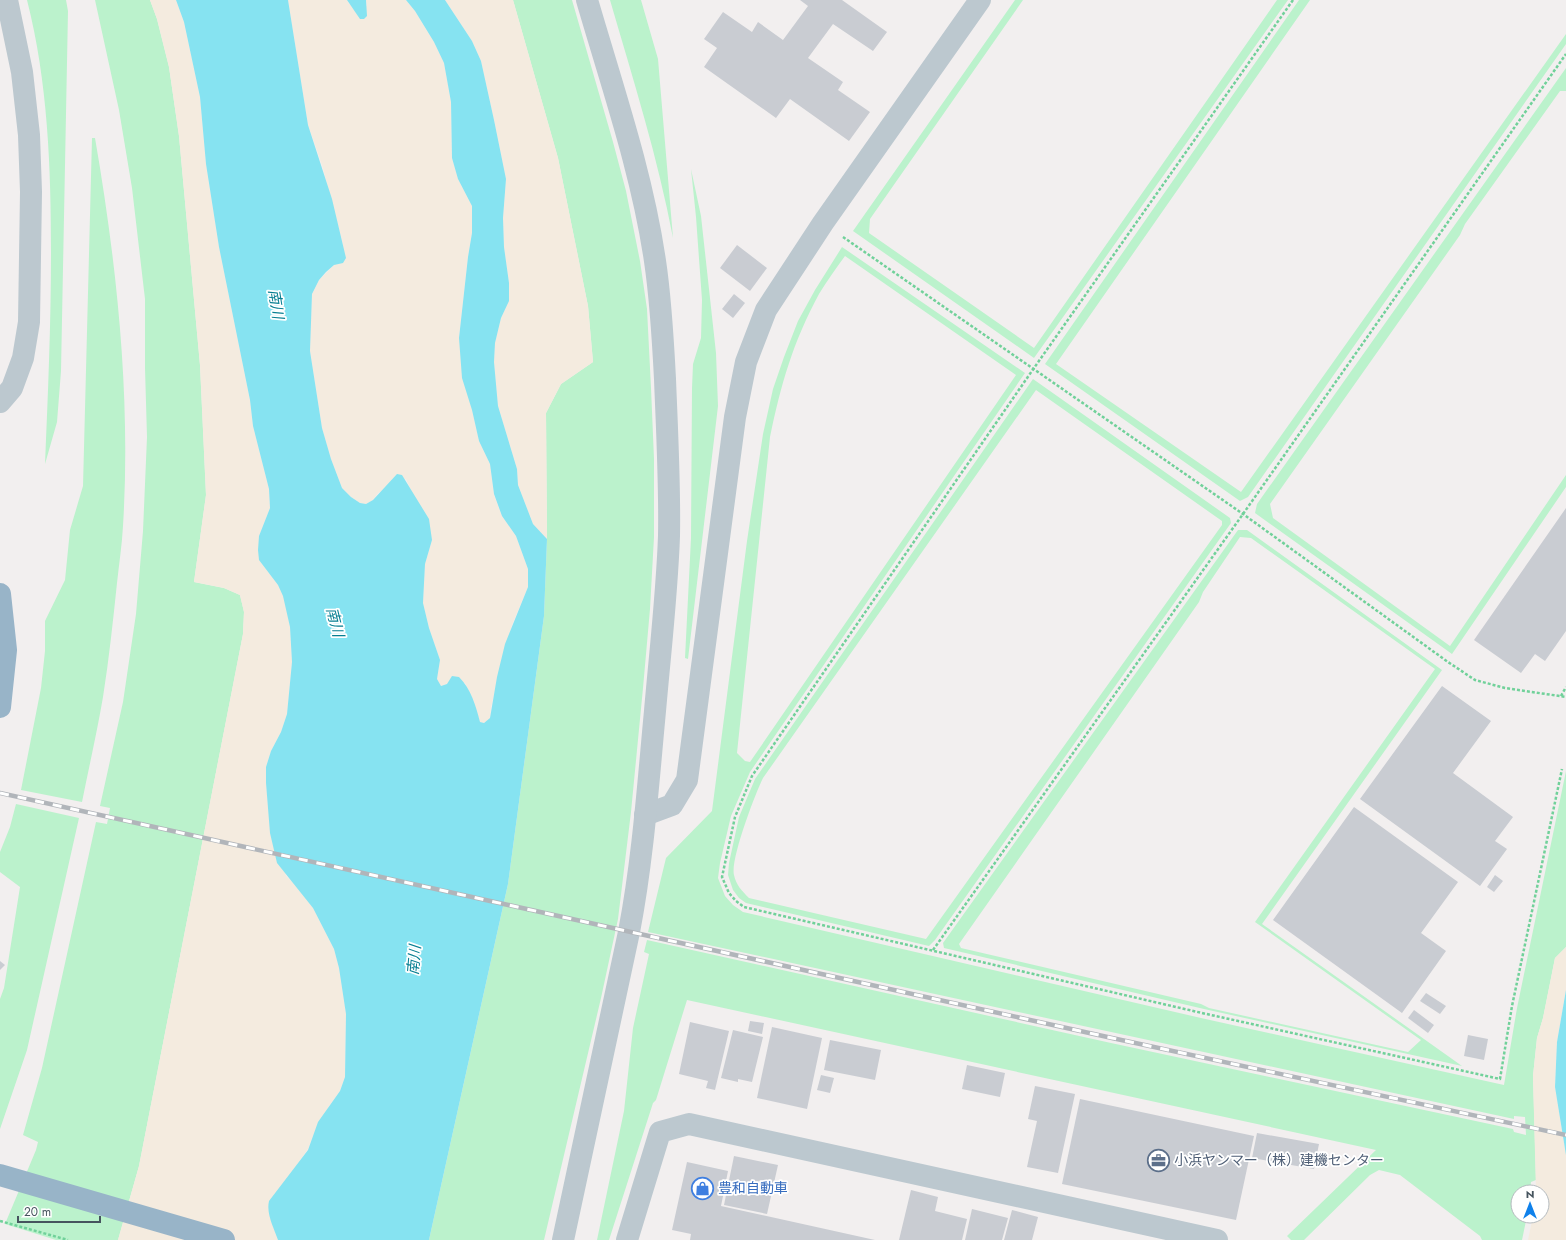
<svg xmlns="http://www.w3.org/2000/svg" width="1566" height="1240" viewBox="0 0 1566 1240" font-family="Jost,'Noto Sans JP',sans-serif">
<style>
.green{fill:#bbf2cc;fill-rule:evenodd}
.sand{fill:#f4ebdf}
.water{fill:#86e3f1}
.building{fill:#c9ccd2}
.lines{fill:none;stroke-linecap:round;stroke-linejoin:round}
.path{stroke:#71d19a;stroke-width:2.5;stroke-dasharray:3 2;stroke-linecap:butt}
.minor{stroke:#bcc8cf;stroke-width:22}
.tertiary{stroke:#bcc8cf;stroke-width:22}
.trunk{stroke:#98b4c8;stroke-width:22}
.rail-casing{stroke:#b1b5ba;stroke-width:4.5}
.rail{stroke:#fff;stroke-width:3;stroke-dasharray:9;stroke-linecap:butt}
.labels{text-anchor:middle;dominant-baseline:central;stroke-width:3.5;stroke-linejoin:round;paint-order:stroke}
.service-label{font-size:14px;fill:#4e5e75;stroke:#fff;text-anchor:start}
.shop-label{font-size:14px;fill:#366cbe;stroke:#fff;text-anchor:start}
.water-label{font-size:15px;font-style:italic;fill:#077f92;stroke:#fff}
</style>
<rect width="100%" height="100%" fill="#f2efef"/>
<g class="green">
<path d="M27 0H66L68 11 61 371 57 422 45 464C48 394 51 323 51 253 51 168 48 82 27 0Z"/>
<path d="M95 0H150L157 19 169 67 179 136 200 365 206 495 194 582 224 588 240 595 244 612 243 634 139 1166 118 1240H56L5 1224 36 1150 38 1142 23 1135 42 1068 96 822 107 824 110 808 100 806 123 702 136 614 143 531 147 437 145 368V299L132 188 119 110Z"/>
<path d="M513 0H572L613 142 626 191 640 261 647 309 651 388 654 459V537L650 609 643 688 631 812 618 919 601 998 544 1240H429L508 884 544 616 547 539 546 413 561 384 593 362 588 306 558 158Z"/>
<path d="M610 0H641L658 59 673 238C658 158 633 79 610 0Z"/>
<path d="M1015 0H1023L870 219 869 233 1034 348 1277 0H1288L1034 358 853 231Z"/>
<path d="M1299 0H1310L1056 364 1241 492 1566 34V44L1248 497 1240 501 1045 364Z"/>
<path d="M1566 68V91H1560L1465 224 1460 235 1270 504 1273 518 1450 646 1566 475V487L1452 654 1255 513 1257 504Z"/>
<path d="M92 138H95C117 266 131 397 123 526 122 545 119 564 117 583 113 621 109 659 103 697 97 732 89 767 82 802L21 790 41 688 45 651V621L65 580 70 530 83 486Z"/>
<path d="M691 169 701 216 716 353 718 406 688 659 685 658 691 538 692 388 693 364 701 338 702 300 696 217Z"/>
<path d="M842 247 1025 373 750 772 731 816 720 863 718 878 725 896 733 905 743 912 1201 1018 1504 1085 1517 1008 1566 771V947L1555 958 1543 1018 1537 1038 1533 1076 1536 1180 1531 1182 1530 1192H1518V1216H1527L1522 1240H1482L1480 1236 1400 1175 1379 1170 1370 1175 1304 1240H1291L1287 1236 1376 1150 687 1000 656 1100 653 1103 609 1240H597L624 1111 633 1028 649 954 644 952 647 940 1111 1043 1513 1129 1514 1132 1526 1135 1525 1117 1514 1116V1119L648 932 666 858 712 811 747 541 763 434 773 389 784 357 798 321 815 290ZM845 256 1016 375 750 762 745 761 737 753 770 437C781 384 793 342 819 294 827 281 836 268 845 256Z"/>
<path d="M1033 379 1230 518 1231 523 935 940 929 946 746 903 739 898 733 890 728 875 729 863 739 817 755 779ZM1036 390 1222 521V525L926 939 749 898C742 891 736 885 734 875 730 860 755 794 763 778Z"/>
<path d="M1238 530H1247L1442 670 1262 924 1462 1066 1204 1009 944 948 943 943ZM1240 537 1251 538 1435 669 1255 922 1421 1040 1408 1052 1209 1008 1201 1004 961 948 959 944 1199 602 1203 592Z"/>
<path d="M16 804 79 818 27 1050 0 1129V999L4 988 20 887 0 872V852L10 827Z"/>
</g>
<g class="sand">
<path d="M150 0H176L184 22 200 97 206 164 219 247 250 400 253 426 269 489 270 508 259 536V559L278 585 284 596 290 627 292 662 287 714 281 732 271 751 266 767V783L268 806 286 876 297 886 313 908 334 949 339 968 346 1014 345 1077 340 1091 329 1106 313 1136 308 1149 294 1169 269 1214 278 1240H118L139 1166 243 634 244 612 240 595 224 588 194 582 206 495 200 365 179 136 169 67 157 19Z"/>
<path d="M288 0H347L349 4 367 6 366 0H406L415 11 434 42 444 63 451 102 452 158 458 179 472 206V233L468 257 459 338 472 410 479 441 490 464 494 495 502 516 516 536 528 569V587L512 625 491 707 490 718 484 723 480 722 473 699 465 683 447 684 441 686 437 679 440 660 429 628 423 603 425 564 432 540 406 479 378 493 373 500 366 504 360 503 351 497 342 488 331 459 322 428 310 351 312 294 319 280 334 265 343 244 322 165 308 125Z"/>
<path d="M445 0H513L558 158 588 306 593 362 561 384 546 413 547 539 533 524 518 485 517 469 498 406 494 362 495 343 501 318 509 301V283L504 247 503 218 506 179 494 120 481 61 472 41Z"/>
<path d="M1566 947V990L1557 1042 1555 1087 1566 1155V1240H1528L1533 1216H1542V1192H1536L1533 1076 1537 1038 1543 1018 1555 958Z"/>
</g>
<g class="water">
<path d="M176 0H288L308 125 332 199 346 258 343 263 334 265 326 272 319 280 312 294 310 351 322 428 331 459 342 488 351 497 360 503 366 504 373 500 397 474 402 475 429 519 432 540 425 564 423 603 429 628 440 660 437 679 441 686 447 684 452 676 459 677C471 689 476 706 480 722L484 723 490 718 497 677 505 644 528 587V569L516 536 502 516 494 494 490 464 479 441 472 410 462 378 459 338 468 257 472 233V206L458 179 452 158 451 102 444 63 434 42 415 11 406 0H445L472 41 481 61 494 120 506 179 503 218 504 247 509 283V301L501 318 495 343 494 362 498 406 517 469 518 485 533 524 547 539 544 616 508 884 429 1240H278C274 1228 266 1214 269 1201L308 1150 318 1122 340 1091 345 1077 346 1014 339 968 334 949 313 908 277 863 270 833 266 783V767L271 751 281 732 287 714 292 662 290 627 283 596 278 585 259 560 258 550 259 536 270 508 269 489 253 426 250 400 219 247 206 164 200 97 184 22Z"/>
<path d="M347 0H366L367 16 364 19H360Z"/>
<path d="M1566 990V1155L1555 1087 1557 1042Z"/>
</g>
<g class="building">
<path d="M800 0H842L887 32 873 51 833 24 808 58 843 82 838 90 870 112 849 141 790 99 776 118 704 67 717 48 704 39 723 12 752 32 758 22 783 40 808 6Z"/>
<path d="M737 245 767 268 750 291 720 268Z"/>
<path d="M734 294 745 303 733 318 722 309Z"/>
<path d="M1566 508V631L1545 661 1535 654 1521 673 1474 640Z"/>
<path d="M1442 686 1491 721 1453 773 1513 817 1495 841 1507 849 1480 886 1360 799Z"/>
<path d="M1354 807 1458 882 1421 933 1446 951 1402 1013 1273 920Z"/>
<path d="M1495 875 1503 881 1494 892 1487 887Z"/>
<path d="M0 961 5 965 0 970Z"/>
<path d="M1426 993 1446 1006 1440 1014 1420 1001Z"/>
<path d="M1414 1010 1434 1025 1428 1033 1408 1018Z"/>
<path d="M750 1021 764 1023 762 1034 748 1031Z"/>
<path d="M690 1022 729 1031 715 1090 706 1088 708 1081 679 1074Z"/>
<path d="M772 1027 822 1038 807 1109 757 1098Z"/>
<path d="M733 1030 763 1037 752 1082 738 1079V1082L721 1078Z"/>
<path d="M1468 1035 1488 1039 1484 1060 1464 1056Z"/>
<path d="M830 1040 881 1050 875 1080 824 1070Z"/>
<path d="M967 1065 1005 1073 1000 1097 962 1089Z"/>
<path d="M821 1075 834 1078 830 1093 817 1090Z"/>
<path d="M1035 1086 1075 1094 1058 1173 1027 1167 1037 1121 1028 1119Z"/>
<path d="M1080 1099 1254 1136 1236 1220 1062 1184Z"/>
<path d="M1257 1133 1319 1144 1314 1169 1252 1158Z"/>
<path d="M734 1156 778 1165 767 1214 724 1205Z"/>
<path d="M687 1162 728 1171 721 1206 875 1240H690L691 1234 672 1230Z"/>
<path d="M911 1190 938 1197 935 1211 967 1219 962 1240H899Z"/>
<path d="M972 1209 1008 1218 1002 1240H965Z"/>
<path d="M1012 1210 1038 1217 1032 1240H1004Z"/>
</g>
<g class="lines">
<g class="path">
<path d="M1293 0 1034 368 752 776 735 817 722 877 729 893 736 901 744 907 1202 1013 1500 1079 1512 1006 1562 769"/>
<path d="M843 237 1243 514 1448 662 1475 680 1505 688 1566 697"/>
<path d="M1561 696 1566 687"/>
<path d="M933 950 1243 514 1566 54"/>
<path d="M0 1221 68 1240"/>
</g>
<g class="minor">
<path d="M645 815 672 805 687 780 735 417 746 362 766 310 823 223 980 0"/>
<path d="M627 1240 660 1132 689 1124 1217 1240"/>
</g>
<g class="tertiary">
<path d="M0 402 12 388 23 358 29 322 31 192 29 135 22 72 7 0"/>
<path d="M563 1240 629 932C643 859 648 785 655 711 660 653 667 594 669 536 670 484 667 431 665 379 663 340 661 301 655 261 642 172 612 86 587 0"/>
</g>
<g class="trunk">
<path d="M0 594 6 650 0 707"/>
<path d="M0 1175 224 1240"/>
</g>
<defs>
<path id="rail" d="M0 793 1112 1038 1566 1135"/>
</defs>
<use href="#rail" class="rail-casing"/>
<use href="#rail" class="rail"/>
</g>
<defs>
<symbol id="office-ring" viewBox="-11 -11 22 22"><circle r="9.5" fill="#fff" stroke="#5c6f8a" stroke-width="1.5"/><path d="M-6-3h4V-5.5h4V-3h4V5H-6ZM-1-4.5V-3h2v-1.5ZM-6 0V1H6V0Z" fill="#5c6f8a"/></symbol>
<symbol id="shop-ring" viewBox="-11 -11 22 22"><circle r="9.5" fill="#fff" stroke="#3f7fe0" stroke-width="1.5"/><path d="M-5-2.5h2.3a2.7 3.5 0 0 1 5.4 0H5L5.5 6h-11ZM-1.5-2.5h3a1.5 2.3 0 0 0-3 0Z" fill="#3f7fe0"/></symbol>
</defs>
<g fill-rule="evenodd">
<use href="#office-ring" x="1146" y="1148" width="25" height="25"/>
<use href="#shop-ring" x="690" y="1176" width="25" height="25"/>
</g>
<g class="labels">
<g class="service-label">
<text x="1174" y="1160">小浜ヤンマー（株）建機センター</text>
</g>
<g class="shop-label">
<text x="718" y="1188">豊和自動車</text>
</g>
<g class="water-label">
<text transform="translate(276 304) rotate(81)">南川</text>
<text transform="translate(335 622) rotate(76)">南川</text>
<text transform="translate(414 960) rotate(-85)">南川</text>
</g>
</g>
<g transform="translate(1530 1204)"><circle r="19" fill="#ffffff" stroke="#b5bbbf"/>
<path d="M0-3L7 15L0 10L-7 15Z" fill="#0f81eb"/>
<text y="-6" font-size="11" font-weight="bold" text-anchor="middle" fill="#46545e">N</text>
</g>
<path d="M18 1216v6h82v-6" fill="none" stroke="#46545e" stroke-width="2"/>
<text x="24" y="1216" font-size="12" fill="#46545e" stroke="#ffffff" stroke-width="3" paint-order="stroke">20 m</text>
</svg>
